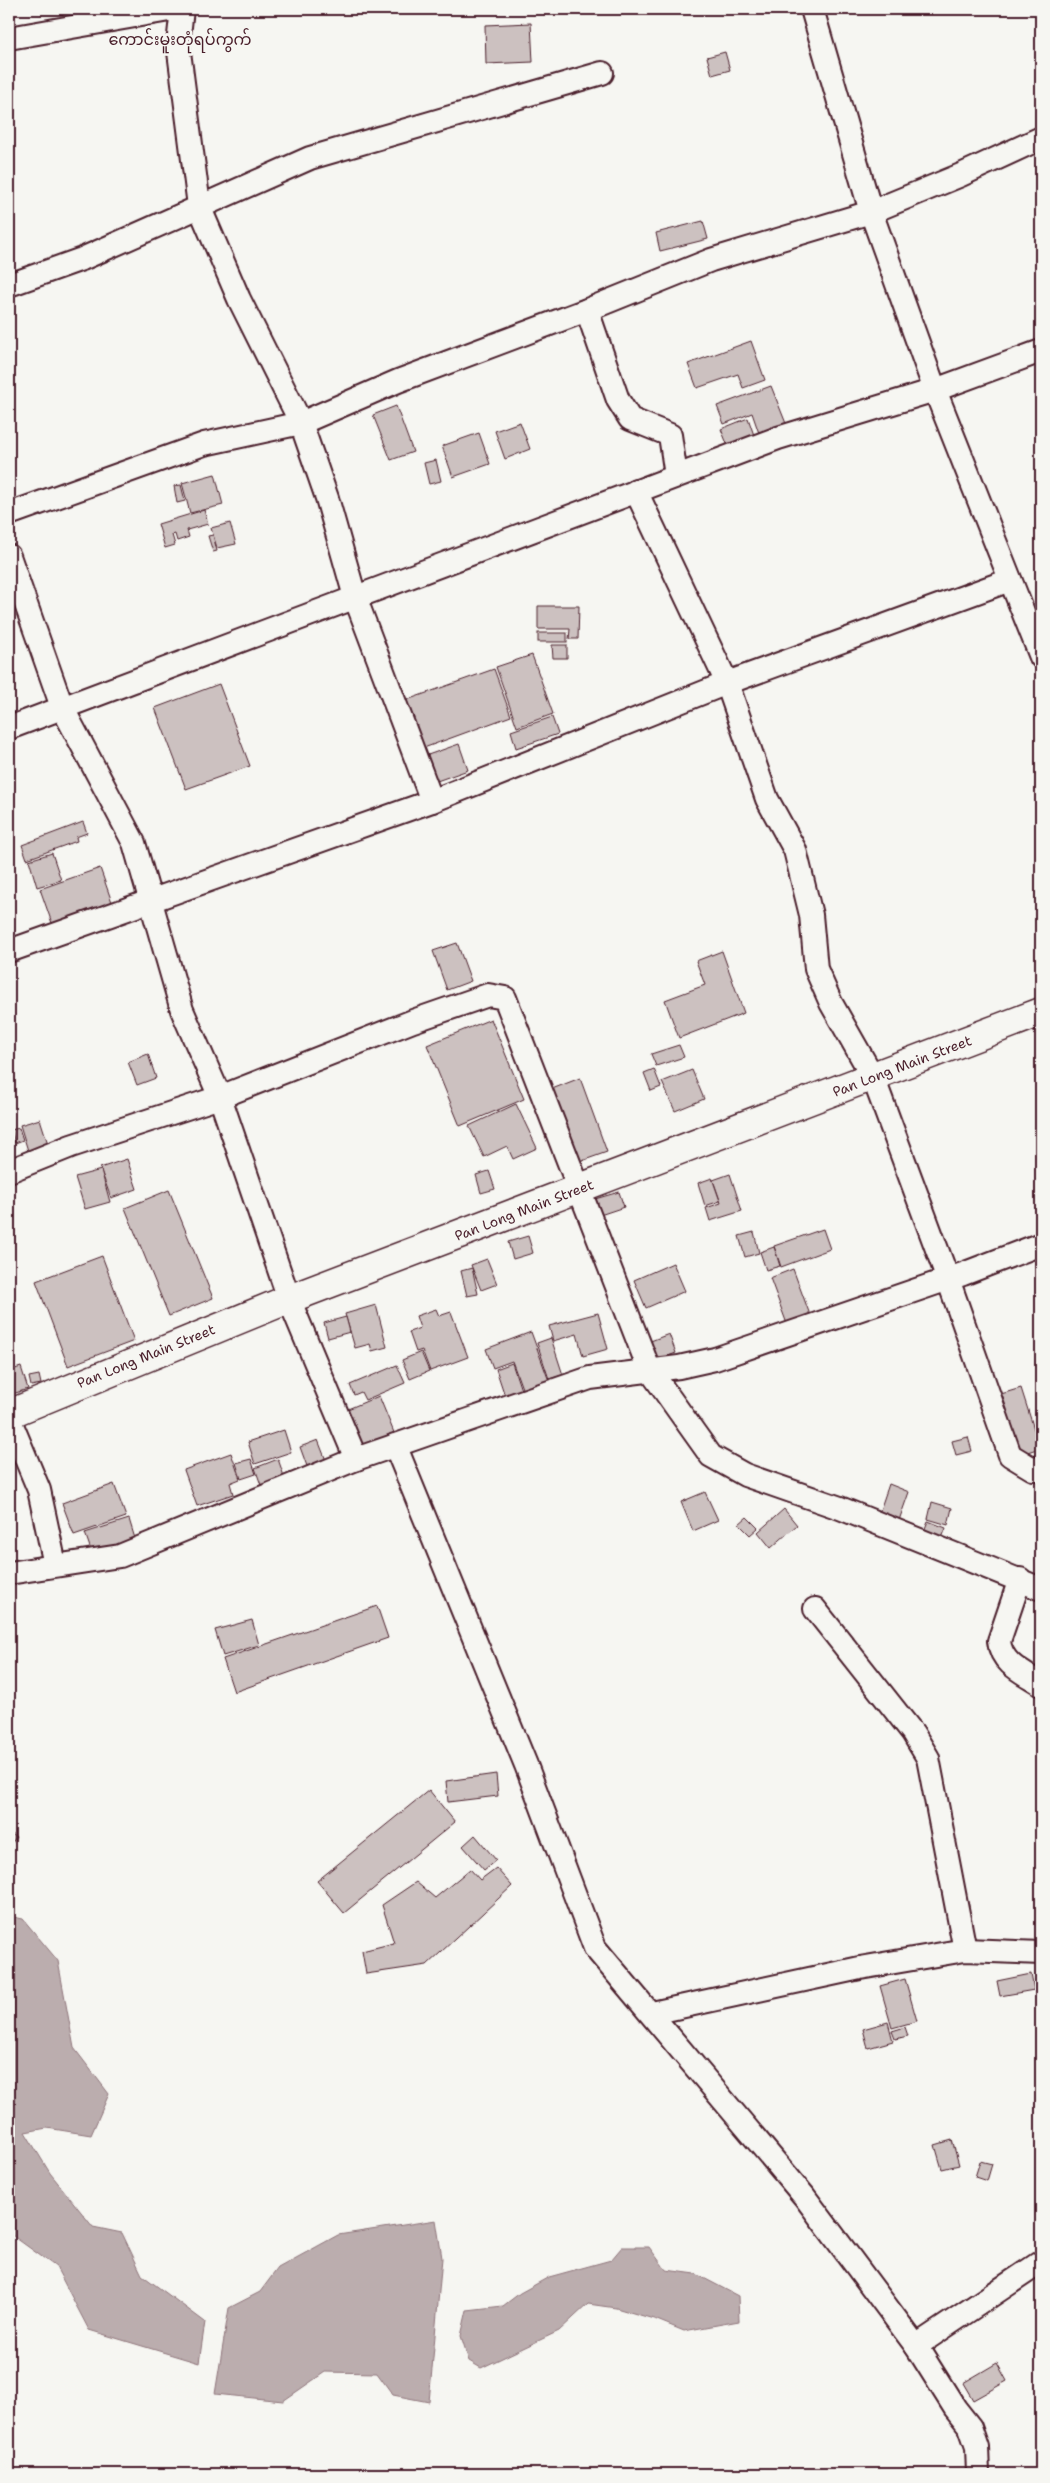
<svg xmlns="http://www.w3.org/2000/svg" width="1050" height="2483" viewBox="0 0 1050 2483" font-family="'Shantell Sans','Noto Sans Myanmar',sans-serif">
<style>
.water{fill:#bbadae;stroke:#8e747a}
.building{fill:#ccc1c0;stroke:#4a1f2b}
.lines{fill:none;stroke-linecap:round;stroke-linejoin:round}
.street-casing{stroke:#4a1f2b;stroke-width:26}
.secondary-casing{stroke:#4a1f2b;stroke-width:31}
.street{stroke:#f6f6f2;stroke-width:22}
.secondary{stroke:#f6f6f2;stroke-width:28}
.labels{text-anchor:middle;dominant-baseline:central;stroke-width:5;stroke-linejoin:round;paint-order:stroke}
.street-label{font-size:14px;fill:#4a1f2b;stroke:#f6f6f2}
.quarter-label{font-size:16px;fill:#4a1f2b;stroke:#f6f6f2}
</style>
<rect width="100%" height="100%" fill="#f6f6f2"/>
<filter id="ink" filterUnits="userSpaceOnUse"><feTurbulence type="fractalNoise" baseFrequency=".02" numOctaves="2"/><feDisplacementMap in="SourceGraphic" scale="10" xChannelSelector="R" yChannelSelector="G"/><feConvolveMatrix kernelMatrix="1 2 1 2 8 2 1 2 1" color-interpolation-filters="sRGB"/></filter>
<g filter="url(#ink)">
<g class="water">
<path d="M9 1916 23 1919 58 1961 74 2048 109 2094 91 2135 47 2128 25 2132 50 2173 93 2227 122 2233 142 2275 205 2322 199 2363 89 2330 56 2267 9 2233Z"/>
<path d="M436 2220 442 2258 429 2402 393 2395 377 2373 325 2372 283 2401 215 2394 229 2308 260 2292 278 2268 338 2235Z"/>
<path d="M622 2247H649L666 2270 696 2274 738 2296 739 2321 684 2331 657 2320 616 2308 588 2304 559 2331 481 2368 469 2361 461 2336 467 2310 503 2306 520 2293 549 2277 611 2260Z"/>
</g>
<g class="building">
<path d="M531 23 533 62 486 64 485 25Z"/>
<path d="M725 52 730 70 712 75 707 57Z"/>
<path d="M703 221 708 239 660 251 656 233Z"/>
<path d="M751 341 765 380 743 388 738 374 697 388 688 364Z"/>
<path d="M771 386 787 426 760 436 752 413 724 424 717 406Z"/>
<path d="M396 406 413 452 391 460 373 415Z"/>
<path d="M748 418 756 441 730 451 721 429Z"/>
<path d="M520 422 530 449 505 459 495 431Z"/>
<path d="M479 433 490 464 453 477 442 446Z"/>
<path d="M436 460 441 481 429 484 424 463Z"/>
<path d="M215 474 223 505 190 513 182 483Z"/>
<path d="M181 485 185 501 177 503 174 486Z"/>
<path d="M204 510 208 524 187 530 189 537 177 541 175 534 172 535 175 545 165 548 158 524Z"/>
<path d="M230 523 236 544 217 548 211 528Z"/>
<path d="M213 535 217 551 213 552 208 536Z"/>
<path d="M538 606H579L578 639H569L570 629H538Z"/>
<rect x="538" y="633" width="29" height="9"/>
<path d="M552 645H567V658H553Z"/>
<path d="M532 655 553 714 517 727 496 667Z"/>
<path d="M494 669 511 716 421 749 404 701Z"/>
<path d="M219 684 250 766 186 789 155 708Z"/>
<path d="M552 717 558 734 516 748 511 731Z"/>
<path d="M459 744 468 770 434 782 425 756Z"/>
<path d="M83 822 87 833 76 837 77 841 27 859 22 845Z"/>
<path d="M52 853 61 880 37 887 29 860Z"/>
<path d="M100 868 113 905 53 926 40 889Z"/>
<path d="M457 943 471 981 447 990 433 951Z"/>
<path d="M722 951 744 1013 679 1038 665 1000 705 985 696 961Z"/>
<path d="M491 1019 524 1099 460 1126 427 1045Z"/>
<path d="M679 1045 684 1057 656 1066 651 1054Z"/>
<path d="M148 1054 156 1078 137 1085 128 1062Z"/>
<path d="M654 1069 661 1087 651 1091 644 1073Z"/>
<path d="M692 1070 704 1099 675 1111 662 1082Z"/>
<path d="M580 1078 607 1152 579 1162 552 1089Z"/>
<path d="M516 1104 537 1148 513 1159 507 1146 484 1157 469 1126Z"/>
<path d="M40 1119 49 1147 29 1154 20 1125Z"/>
<path d="M19 1128 23 1140 15 1143 11 1130Z"/>
<path d="M127 1159 137 1189 111 1198 100 1168Z"/>
<path d="M101 1170 110 1202 85 1209 75 1177Z"/>
<path d="M489 1171 495 1189 481 1193 476 1175Z"/>
<path d="M730 1174 742 1211 710 1221 706 1208 721 1203 713 1180Z"/>
<path d="M712 1178 720 1201 705 1206 698 1183Z"/>
<path d="M169 1190 213 1298 169 1316 125 1208Z"/>
<path d="M619 1192 624 1207 600 1215 595 1199Z"/>
<path d="M823 1229 830 1249 781 1267 774 1246Z"/>
<path d="M754 1232 759 1253 745 1257 739 1236Z"/>
<path d="M528 1236 533 1253 513 1259 508 1242Z"/>
<path d="M774 1247 780 1266 766 1270 760 1252Z"/>
<path d="M102 1256 134 1341 68 1366 36 1281Z"/>
<path d="M487 1259 497 1284 481 1290 471 1265Z"/>
<path d="M673 1263 685 1291 646 1308 634 1280Z"/>
<path d="M472 1268 478 1294 467 1296 461 1271Z"/>
<path d="M793 1269 813 1323 790 1332 770 1278Z"/>
<path d="M376 1305 387 1347 372 1351 370 1344 355 1348 345 1314Z"/>
<path d="M436 1309 439 1316 451 1312 468 1357 430 1371 422 1350 416 1352 409 1332 420 1328 416 1316Z"/>
<path d="M598 1313 608 1349 583 1356 577 1334 553 1341 549 1326Z"/>
<path d="M346 1317 350 1332 328 1338 324 1323Z"/>
<path d="M531 1332 549 1381 523 1391 512 1361 493 1368 486 1349Z"/>
<path d="M669 1334 676 1353 655 1361 648 1342Z"/>
<path d="M551 1338 563 1375 549 1379 537 1343Z"/>
<path d="M421 1352 429 1371 410 1379 402 1360Z"/>
<path d="M512 1363 521 1390 505 1396 496 1369Z"/>
<path d="M397 1365 405 1383 365 1400 361 1392 354 1395 350 1385Z"/>
<path d="M21 1367 28 1389 9 1395V1371Z"/>
<path d="M39 1375 41 1384 31 1386 29 1377Z"/>
<path d="M1021 1388 1040 1448 1021 1454 1001 1394Z"/>
<path d="M379 1396 397 1440 360 1454 343 1411Z"/>
<path d="M284 1430 291 1452 255 1464 248 1442Z"/>
<path d="M968 1437 972 1451 956 1455 952 1441Z"/>
<path d="M318 1440 327 1463 308 1469 300 1447Z"/>
<path d="M231 1453 240 1479 230 1483 233 1494 197 1506 184 1470Z"/>
<path d="M251 1459 256 1474 241 1479 236 1463Z"/>
<path d="M278 1459 285 1479 262 1488 255 1468Z"/>
<path d="M114 1484 126 1517 74 1535 62 1503Z"/>
<path d="M889 1484 909 1492 897 1526 877 1519Z"/>
<path d="M705 1492 718 1520 693 1531 681 1502Z"/>
<path d="M932 1502 952 1508 948 1525 928 1519Z"/>
<path d="M784 1509 797 1525 771 1548 758 1532Z"/>
<path d="M747 1517 758 1528 750 1535 739 1524Z"/>
<path d="M129 1519 136 1542 93 1556 85 1533Z"/>
<path d="M928 1521 946 1528 942 1538 924 1531Z"/>
<path d="M377 1606 388 1638 234 1692 223 1659Z"/>
<path d="M252 1620 259 1645 223 1656 215 1630Z"/>
<path d="M496 1774 498 1796 448 1802 446 1781Z"/>
<path d="M429 1790 455 1822 344 1913 317 1881Z"/>
<path d="M9 1832 16 1837 9 1847Z"/>
<path d="M475 1835 496 1860 484 1870 463 1846Z"/>
<path d="M496 1868 512 1886 427 1965 366 1974 362 1951 394 1943 382 1905 416 1882 435 1898 470 1869 480 1880Z"/>
<path d="M1031 1974 1034 1990 1000 1996 997 1981Z"/>
<path d="M905 1979 917 2021 892 2028 880 1986Z"/>
<path d="M888 2022 893 2041 868 2048 863 2029Z"/>
<path d="M905 2027 908 2036 895 2039 892 2031Z"/>
<path d="M952 2140 959 2165 942 2169 935 2145Z"/>
<path d="M980 2161 992 2164 987 2181 975 2177Z"/>
<path d="M997 2363 1007 2381 973 2400 963 2383Z"/>
<path d="M506 2469V2474H484V2471Z"/>
</g>
<g class="lines">
<defs>
<g id="street">
<path d="M182 9 178 44 199 206 239 299 301 423 327 498 355 597 432 801"/>
<path d="M812 9 871 212 935 390 1041 351"/>
<path d="M9 38 175 9"/>
<path d="M9 285 82 259 310 158 602 73"/>
<path d="M587 310 711 260 871 212 961 175 1041 138"/>
<path d="M636 491 727 683 767 799 795 850 811 915 816 969 831 1003 873 1077 948 1279 1010 1455 1033 1469H1041"/>
<path d="M9 514 204 444 301 423 398 381 587 310 618 400 630 419 670 435 676 476"/>
<path d="M9 556 62 707 134 843 182 1010 220 1097 289 1299 356 1459"/>
<path d="M9 728 778 438 935 390 1041 657"/>
<path d="M9 951 432 801 727 683 1010 580"/>
<path d="M9 1171 71 1146 220 1097 413 1021 488 995 505 998 649 1369 711 1456 745 1475 840 1508 1041 1589"/>
<path d="M9 1418 39 1490 55 1565"/>
<path d="M395 1445 526 1765 595 1948 804 2196 916 2346 955 2408 970 2427 977 2447 978 2474"/>
<path d="M9 1573 120 1556 356 1459 590 1378 679 1367 715 1359 963 1274 1041 1244"/>
<path d="M1020 1579 999 1641C1001 1664 1024 1673 1041 1684"/>
<path d="M815 1609 913 1733 928 1758 965 1950"/>
<path d="M652 2013 860 1968 965 1950 1041 1953"/>
<path d="M916 2346 1041 2262"/>
</g>
<path id="secondary" d="M9 1414 289 1299 1041 1012"/>
</defs>
<use href="#street" class="street-casing"/>
<use href="#secondary" class="secondary-casing"/>
<use href="#street" class="street"/>
<use href="#secondary" class="secondary"/>
</g>
</g>
<g class="labels">
<g class="street-label">
<text transform="translate(902 1066) rotate(-21)">Pan Long Main Street</text>
<text transform="translate(524 1210) rotate(-21)">Pan Long Main Street</text>
<text transform="translate(146 1356) rotate(-22)">Pan Long Main Street</text>
</g>
<g class="quarter-label">
<text x="180" y="39">ကောင်းမူးတုံရပ်ကွက်</text>
</g>
</g>
<rect width="1050" height="2483" fill="none" stroke="#f6f6f2" stroke-width="30"/>
<rect x="15" y="15" width="1020" height="2453" fill="none" stroke="#4a1f2b" stroke-width="2" filter="url(#ink)"/>
</svg>
